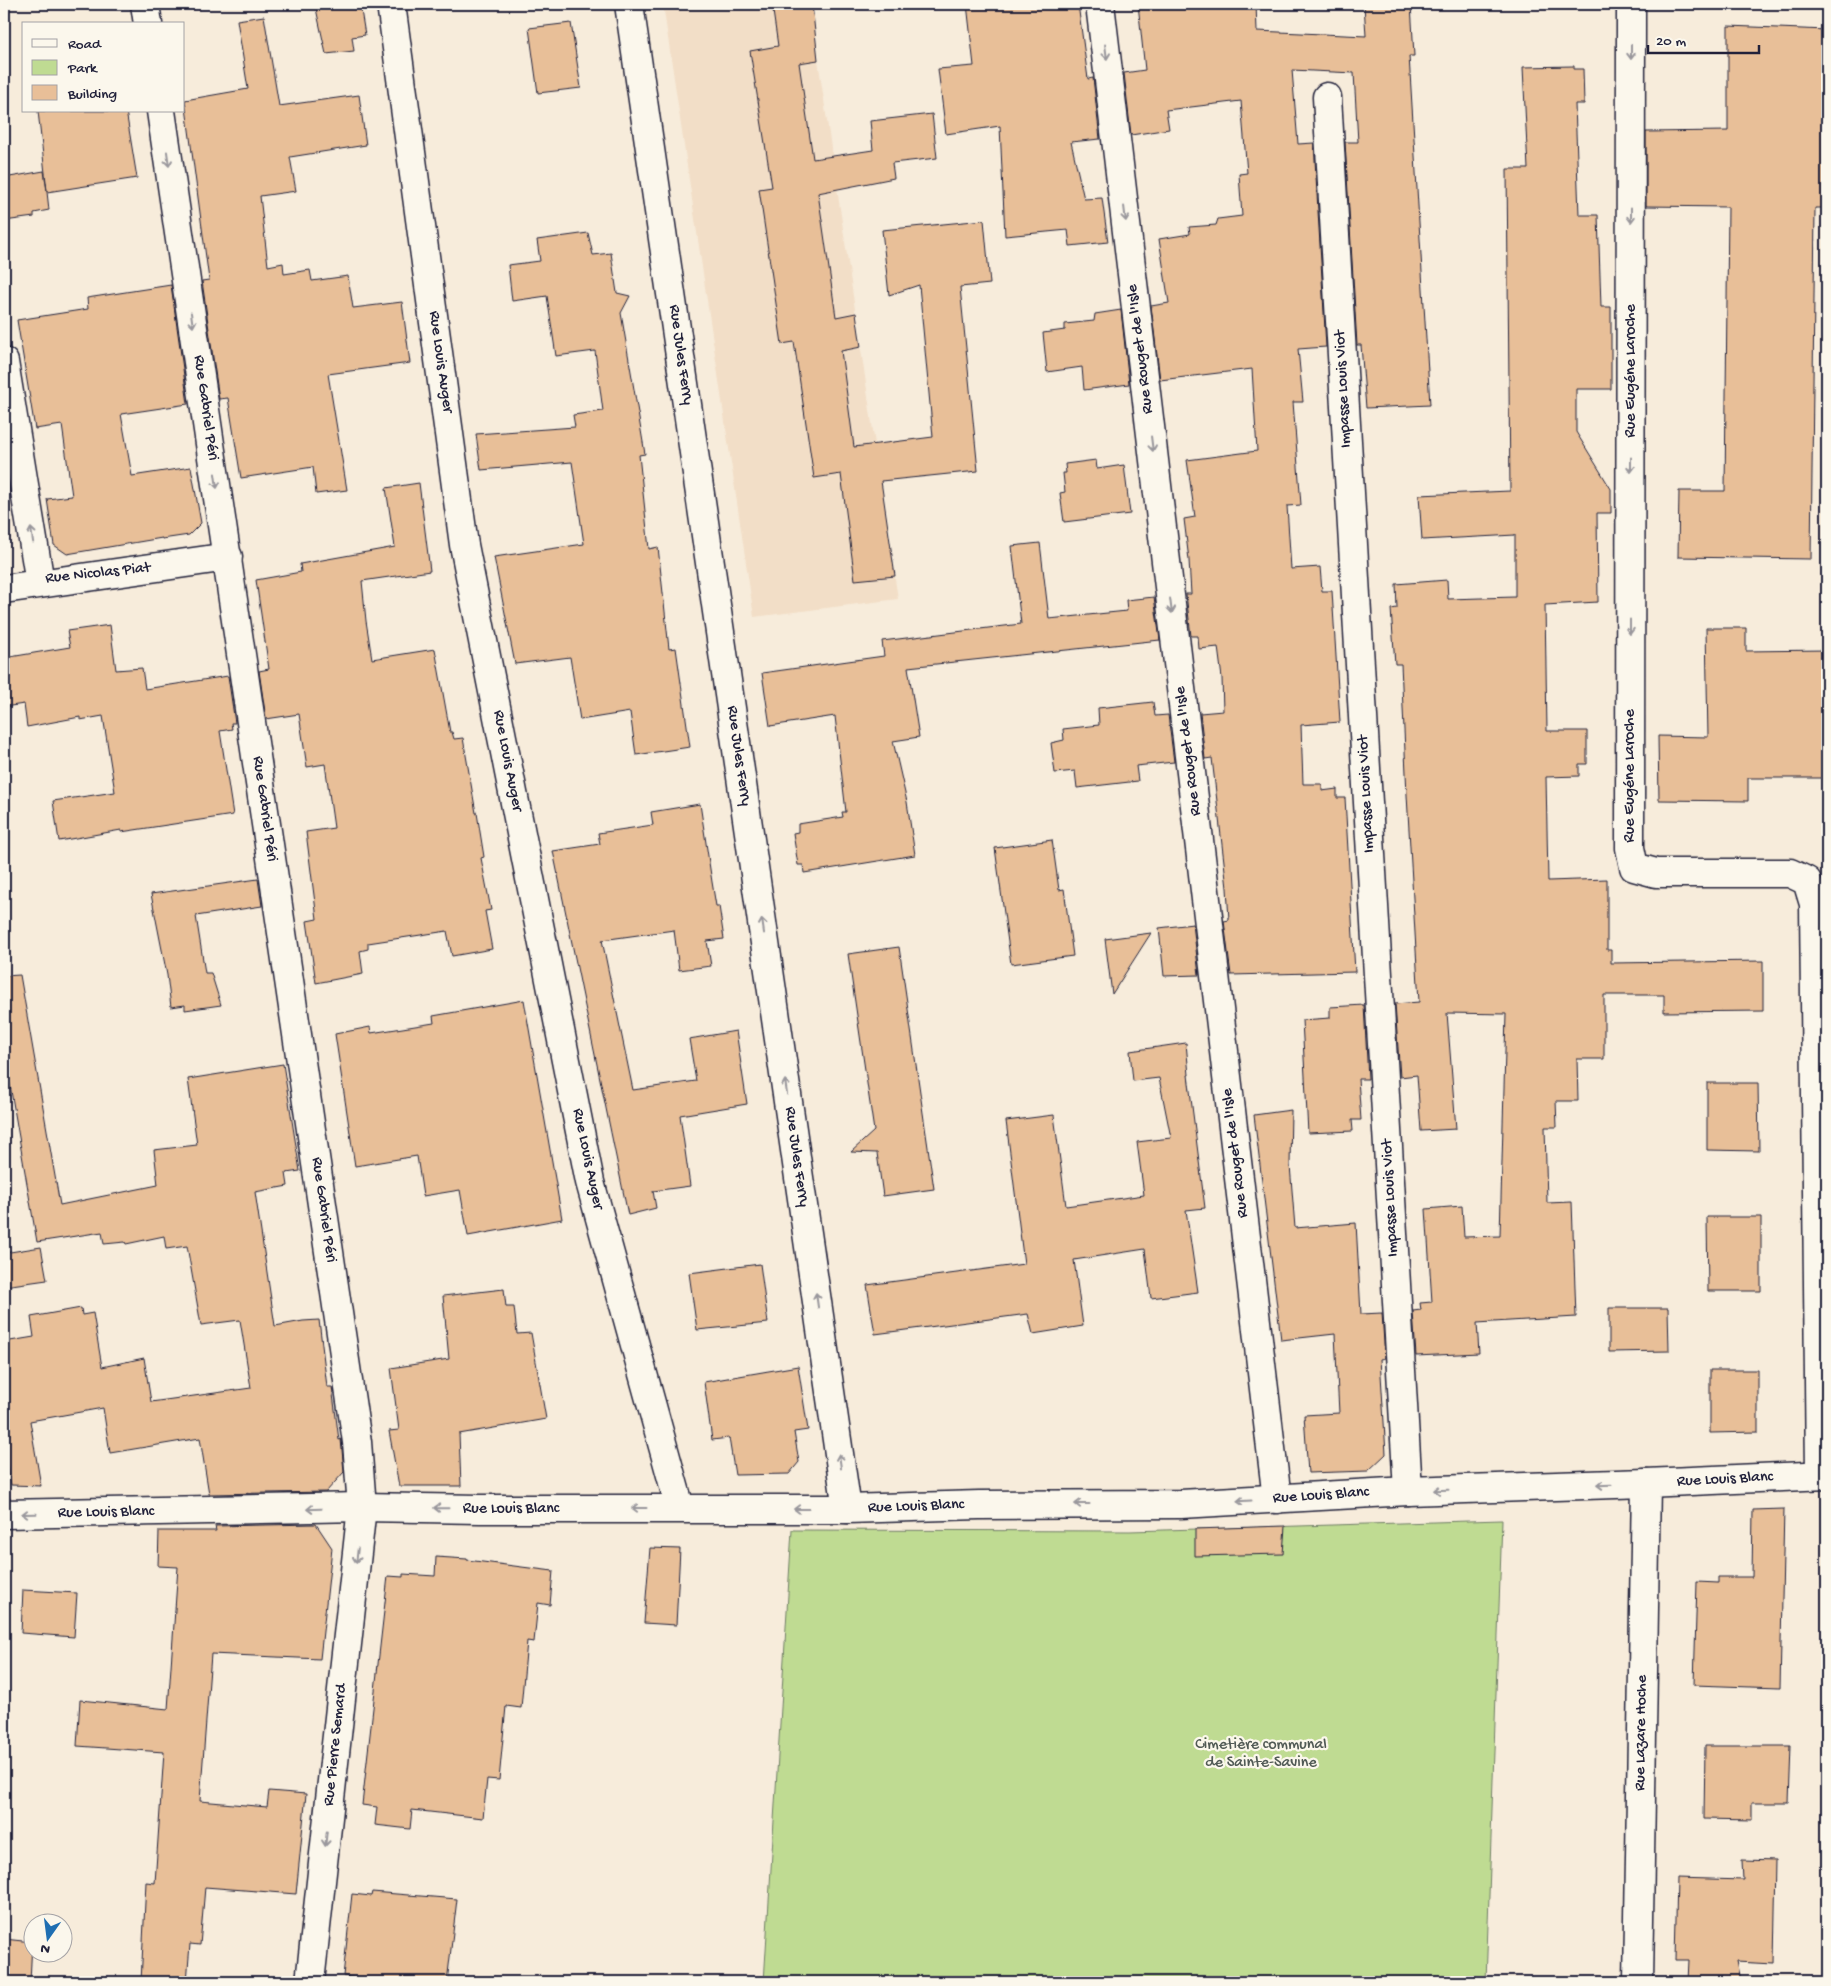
<svg xmlns="http://www.w3.org/2000/svg" width="1831" height="1986" viewBox="0 0 1831 1986" font-family="'Gochi Hand',sans-serif">
<style>
.built{fill:#f2dec7}
.green{fill:#bfdb92;stroke:#707e66}
.building{fill:#e8bf98;stroke:#22223b}
.lines{fill:none;stroke-linecap:round;stroke-linejoin:round}
.street-casing{stroke:#22223b;stroke-width:31}
.street{stroke:#fbf7ec;stroke-width:28}
.oneway{stroke:#99979c}
.labels{text-anchor:middle;dominant-baseline:central;stroke-width:4.5;stroke-linejoin:round;paint-order:stroke}
.street-label{font-size:16px;fill:#22223b;stroke:#fbf7ec}
.park-label{font-size:16px;fill:#515a55;stroke:#fbf7ec}
</style>
<rect width="100%" height="100%" fill="#f7ecdb"/>
<filter id="ink" filterUnits="userSpaceOnUse"><feTurbulence type="fractalNoise" baseFrequency=".02" numOctaves="2"/><feDisplacementMap in="SourceGraphic" scale="10" xChannelSelector="R" yChannelSelector="G"/><feConvolveMatrix kernelMatrix="1 2 1 2 8 2 1 2 1" color-interpolation-filters="sRGB"/></filter>
<g filter="url(#ink)">
<path class="built" d="M663 4H812L818 60 898 599 754 617Z"/>
<path class="green" d="M1502 1520 1486 1982H764L792 1530 1130 1531Z"/>
<g class="building">
<path d="M315 4H360L365 35 352 37 354 51 326 54Z"/>
<path d="M772 4H812L818 60 799 63 813 159 873 150 870 121 932 114 937 158 892 163 894 178 818 193 836 317 856 313 861 347 841 351 854 447 933 437 919 285 889 295 882 230 984 220 990 284 960 287 978 471 881 481 895 576 855 580 841 474 814 478 794 342 782 344 759 189 772 187 750 51 778 46Z"/>
<path d="M967 4H1078L1088 79 1093 78 1100 139 1071 142 1084 199 1102 198 1108 242 1070 246 1068 230 1005 236 1000 126 946 134 938 69 974 66Z"/>
<path d="M1138 4H1256L1257 31 1366 36 1364 4H1411L1414 56H1409L1430 405 1366 408 1361 345H1357L1345 142H1358L1354 73 1292 70 1298 144 1314 143 1326 347 1298 349 1303 402H1293L1301 505 1287 506 1291 569 1320 567 1322 591H1332L1340 722 1301 725 1303 784H1322V791L1337 789V798H1345L1355 972 1231 975 1224 921 1229 920 1227 888 1212 758 1205 759 1200 713 1223 711 1222 678 1218 647 1199 649 1198 636H1191L1186 594H1191L1189 560 1184 519 1195 517 1187 460 1257 451 1252 369 1160 380 1151 306 1169 303 1159 239 1190 234 1189 227 1216 225 1218 219 1242 216 1239 174 1247 173 1241 101 1166 110 1169 129 1131 135 1124 73 1145 70Z"/>
<path d="M264 16 279 106 359 95 366 145 290 157 296 191 260 196 268 266 283 263 284 274 310 270 312 281 348 276 353 308 402 302 410 363 328 374 347 490 316 494 313 467 241 478 228 398 219 399 202 281 209 280 185 100 248 89 237 20Z"/>
<path d="M571 23 581 88 538 93 529 28Z"/>
<path d="M1728 26 1827 30V208H1815L1811 559 1678 557 1679 491H1725L1728 207 1646 206V132L1728 131Z"/>
<path d="M1574 66V69H1583L1584 104H1575L1579 215H1598L1601 307H1611V389H1576V432L1611 489V513H1597L1598 602 1545 605 1547 731H1587V764H1579V776L1546 777 1548 881 1607 879V950H1611V963L1763 961V1011L1664 1012V995H1604V1059H1577L1578 1101H1556L1557 1127H1545L1547 1203 1572 1202 1576 1317 1477 1323 1479 1353 1416 1356 1413 1311 1421 1310 1420 1303 1432 1302 1426 1209 1462 1206 1464 1237 1500 1236 1506 1014 1447 1013 1456 1129 1421 1131 1417 1075 1400 1077 1395 1004 1419 1002 1407 795 1401 664H1395L1391 609 1397 608 1396 584 1447 580 1448 599 1515 597V535L1422 540 1419 495 1510 491 1507 169H1528L1523 67Z"/>
<path d="M38 111H126L137 178 47 192 49 210 34 213V217L4 221V178L44 171 47 191Z"/>
<path d="M588 233 593 255 611 253 617 293 630 296 621 313 645 454 639 455 649 549 658 547 669 649 676 648 690 747 636 755 630 712 580 720 570 657 515 664 494 557 584 544 572 462 481 470 476 434 575 427 573 415 603 411 595 351 556 356 547 296 512 301 508 265 540 261 537 240Z"/>
<path d="M171 285 188 404 121 414 132 476 191 467 201 523 189 535 162 539V538L67 554 54 545 47 499 72 496 62 425 35 429 17 320 88 309 87 298Z"/>
<path d="M1121 310 1129 384 1084 390 1082 367 1047 372 1043 333 1065 330V324L1094 321 1095 314Z"/>
<path d="M1096 460 1097 469 1124 465 1130 514 1064 522 1060 493 1065 492 1063 473H1066L1065 464Z"/>
<path d="M419 483 430 571 362 581 366 621 372 659 435 649 450 732H452L454 739 463 738 476 813H477L484 857 481 858 491 910 485 911 492 949 452 956 447 931 368 943V949L360 951 363 974 316 983 307 921 317 919 306 832 334 828 325 764 307 767 299 714 266 719 259 671 269 669 256 580 301 572 300 564 395 547 386 488Z"/>
<path d="M1040 543 1049 619 1127 611 1126 600 1154 597 1160 640 908 667 919 737 893 741 907 802 915 855 804 873 803 865H798L793 833 798 832V824L843 817 842 812H846L835 716 770 726 762 673 884 656 882 641 1021 624 1012 546Z"/>
<path d="M110 625 116 670 142 668 145 689 228 676 235 723H231L232 729 220 731 233 815 121 832V830L59 841 53 801 115 792 103 716 80 720V717L27 727 24 704 4 707V658L70 647 67 631Z"/>
<path d="M1706 628H1746V651L1827 650V778H1748V801L1659 800 1658 736 1708 737Z"/>
<path d="M1153 702 1155 716 1168 715 1174 762 1136 766 1138 781 1077 788 1075 771 1055 773 1051 743 1064 740 1063 729 1099 725 1098 708Z"/>
<path d="M700 804 712 882 716 906H719L724 939 707 941 711 966 679 970 674 930 602 940 633 1090 696 1081 689 1039 736 1031 747 1104 680 1115 690 1186 653 1191 656 1208 628 1215 553 851 600 844 598 833 653 825 651 812Z"/>
<path d="M1052 840 1059 890 1064 889 1073 956 1011 964 995 848Z"/>
<path d="M258 879 262 906 196 916 205 973H211L221 1005 185 1010V1005L171 1007 167 975 151 894Z"/>
<path d="M1193 924 1199 975 1164 976 1159 928Z"/>
<path d="M1151 933 1112 994 1105 939Z"/>
<path d="M899 947 934 1189 883 1196 877 1153 851 1152 874 1131 848 954Z"/>
<path d="M20 975 60 1205 158 1185 154 1150 197 1145 188 1079 283 1064 300 1171 286 1173 288 1186 255 1192 275 1326 303 1321 319 1320 327 1387H332L339 1440 341 1439 344 1472 326 1492 209 1494 200 1438 110 1453 103 1408 30 1421 41 1486 11 1485 4 1445V1342L34 1337 31 1317 81 1308 82 1315 93 1313 102 1367 144 1358 151 1402 251 1388 240 1320 201 1325 187 1246 166 1249 164 1236 126 1244 125 1242 104 1244 102 1232 37 1242 4 1050V976Z"/>
<path d="M524 1000 562 1219 468 1236 460 1190 423 1196 417 1156 355 1166 335 1034 370 1027 371 1033 434 1023 433 1016Z"/>
<path d="M1364 1005 1368 1079H1358L1361 1120H1352L1353 1131 1308 1133 1302 1020 1330 1018V1007Z"/>
<path d="M1186 1043 1189 1075H1188L1205 1208 1186 1210 1198 1292 1151 1298 1145 1249 1074 1260 1083 1326 1033 1334 1028 1314 875 1334 867 1285 1024 1264 1006 1121 1054 1115 1066 1206 1144 1195 1137 1142 1171 1138 1159 1078 1133 1081 1130 1051Z"/>
<path d="M1707 1083H1758L1759 1151 1707 1150Z"/>
<path d="M1291 1110 1290 1165 1295 1228 1356 1223 1361 1314 1382 1313 1385 1358 1380 1359 1386 1454 1368 1471 1308 1473 1304 1415 1339 1413 1335 1334 1281 1340 1254 1115Z"/>
<path d="M1707 1217H1761V1291H1708Z"/>
<path d="M41 1247 47 1280 4 1286V1253Z"/>
<path d="M760 1264 768 1323 697 1330 689 1273Z"/>
<path d="M504 1289 506 1307H514L517 1334 531 1333 546 1419 459 1434 461 1486H399L389 1431 399 1430 391 1368 449 1359 443 1296Z"/>
<path d="M1609 1308H1668L1669 1351 1609 1352Z"/>
<path d="M798 1366 808 1430 794 1432 799 1462 789 1474 735 1475 729 1438 712 1440 704 1382Z"/>
<path d="M1710 1370H1758V1432L1710 1433Z"/>
<path d="M1784 1509 1780 1688 1694 1685 1697 1582 1718 1583V1577H1752L1753 1510Z"/>
<path d="M316 1524 332 1548 320 1659 211 1654 200 1801 267 1807 269 1791 306 1794 296 1894 205 1887 200 1945 190 1944 187 1982H141L146 1882 155 1883 164 1752 77 1746 80 1700 168 1709 178 1567 158 1566 159 1531H216L215 1526Z"/>
<path d="M1285 1526 1283 1554 1195 1556V1529Z"/>
<path d="M650 1548 680 1549 676 1625 644 1623Z"/>
<path d="M436 1557 467 1559V1560L553 1571 550 1605 538 1603 534 1642 527 1641 521 1708 506 1706 499 1780 487 1779 483 1818 412 1810 410 1829 375 1825 377 1807 362 1805 388 1576 403 1577V1574L435 1576Z"/>
<path d="M23 1590 77 1593 74 1637 21 1633Z"/>
<path d="M1705 1746H1791L1789 1803H1752V1820L1704 1819Z"/>
<path d="M1742 1860 1776 1861 1774 1963 1737 1961 1741 1982H1688L1689 1960H1675L1677 1878 1743 1880Z"/>
<path d="M372 1892 457 1899 447 1982H399L343 1976 352 1894 371 1896Z"/>
<path d="M4 1939 32 1942 30 1982H4Z"/>
</g>
<g class="lines">
<defs>
<g id="street">
<path d="M145 4 148 24"/>
<path d="M391 4 464 545 590 1182 680 1508"/>
<path d="M629 4 847 1509"/>
<path d="M1100 4 1277 1499"/>
<path d="M1631 4 1630 848 1634 867 1656 873H1790L1807 881 1814 904 1820 1475"/>
<path d="M1327 97 1408 1491"/>
<path d="M161 111 357 1442 362 1507 310 1982"/>
<path d="M4 362 40 583"/>
<path d="M4 589 228 557"/>
<path d="M4 1514 362 1507 480 1509H847L979 1505 1181 1504 1408 1491 1646 1483 1827 1475"/>
<path d="M1638 1982 1646 1483"/>
</g>
</defs>
<use href="#street" class="street-casing"/>
<use href="#street" class="street"/>
</g>
<defs><path id="oneway-shaft" d="M-6 0H5M1.5-3L5.5 0L1.5 3" fill="none" stroke-width="1.6" stroke-linecap="round" stroke-linejoin="round" transform="scale(1.25)"/></defs>
<g class="oneway">
<use href="#oneway-shaft" transform="translate(1106 52) rotate(83)"/>
<use href="#oneway-shaft" transform="translate(1631 52) rotate(90)"/>
<use href="#oneway-shaft" transform="translate(168 159) rotate(82)"/>
<use href="#oneway-shaft" transform="translate(1125 214) rotate(83)"/>
<use href="#oneway-shaft" transform="translate(1631 215) rotate(90)"/>
<use href="#oneway-shaft" transform="translate(192 320) rotate(82)"/>
<use href="#oneway-shaft" transform="translate(1152 444) rotate(83)"/>
<use href="#oneway-shaft" transform="translate(1631 465) rotate(90)"/>
<use href="#oneway-shaft" transform="translate(216 481) rotate(82)"/>
<use href="#oneway-shaft" transform="translate(32 535) rotate(-99)"/>
<use href="#oneway-shaft" transform="translate(1171 606) rotate(83)"/>
<use href="#oneway-shaft" transform="translate(1630 627) rotate(90)"/>
<use href="#oneway-shaft" transform="translate(763 926) rotate(-98)"/>
<use href="#oneway-shaft" transform="translate(786 1087) rotate(-98)"/>
<use href="#oneway-shaft" transform="translate(817 1300) rotate(-98)"/>
<use href="#oneway-shaft" transform="translate(840 1461) rotate(-98)"/>
<use href="#oneway-shaft" transform="translate(1604 1485) rotate(178)"/>
<use href="#oneway-shaft" transform="translate(1441 1490) rotate(178)"/>
<use href="#oneway-shaft" transform="translate(1244 1501) rotate(177)"/>
<use href="#oneway-shaft" transform="translate(1082 1504) rotate(180)"/>
<use href="#oneway-shaft" transform="translate(441 1508) rotate(-179)"/>
<use href="#oneway-shaft" transform="translate(639 1508) rotate(180)"/>
<use href="#oneway-shaft" transform="translate(314 1509) rotate(178)"/>
<use href="#oneway-shaft" transform="translate(801 1509) rotate(-180)"/>
<use href="#oneway-shaft" transform="translate(29 1514) rotate(179)"/>
<use href="#oneway-shaft" transform="translate(357 1556) rotate(96)"/>
<use href="#oneway-shaft" transform="translate(326 1839) rotate(96)"/>
</g>
</g>
<g class="labels">
<g class="street-label">
<text transform="translate(1141 349) rotate(-97)">Rue Rouget de l'Isle</text>
<text transform="translate(680 355) rotate(82)">Rue Jules Ferry</text>
<text transform="translate(440 362) rotate(82)">Rue Louis Auger</text>
<text transform="translate(1631 371) rotate(-90)">Rue Eugéne Laroche</text>
<text transform="translate(1344 389) rotate(-93)">Impasse Louis Viot</text>
<text transform="translate(205 408) rotate(82)">Rue Gabriel Péri</text>
<text transform="translate(98 574) rotate(-6)">Rue Nicolas Piat</text>
<text transform="translate(1189 751) rotate(-97)">Rue Rouget de l'Isle</text>
<text transform="translate(738 756) rotate(82)">Rue Jules Ferry</text>
<text transform="translate(507 761) rotate(79)">Rue Louis Auger</text>
<text transform="translate(1630 776) rotate(-90)">Rue Eugéne Laroche</text>
<text transform="translate(1367 794) rotate(-93)">Impasse Louis Viot</text>
<text transform="translate(264 809) rotate(82)">Rue Gabriel Péri</text>
<text transform="translate(1236 1153) rotate(-97)">Rue Rouget de l'Isle</text>
<text transform="translate(796 1157) rotate(82)">Rue Jules Ferry</text>
<text transform="translate(587 1159) rotate(78)">Rue Louis Auger</text>
<text transform="translate(1391 1198) rotate(-93)">Impasse Louis Viot</text>
<text transform="translate(323 1210) rotate(82)">Rue Gabriel Péri</text>
<text transform="translate(1725 1480) rotate(-3)">Rue Louis Blanc</text>
<text transform="translate(1321 1496) rotate(-4)">Rue Louis Blanc</text>
<text transform="translate(916 1507) rotate(-2)">Rue Louis Blanc</text>
<text x="511" y="1509">Rue Louis Blanc</text>
<text transform="translate(106 1513) rotate(-1)">Rue Louis Blanc</text>
<text transform="translate(1642 1733) rotate(-89)">Rue Lazare Hoche</text>
<text transform="translate(336 1745) rotate(-84)">Rue Pierre Semard</text>
</g>
<g class="park-label">
<text x="1261" y="1745">Cimetière communal<tspan x="1261" dy="18">de Sainte-Savine</tspan></text>
</g>
</g>
<rect width="1831" height="1986" fill="none" stroke="#fbf7ec" stroke-width="20"/>
<rect x="10" y="10" width="1811" height="1966" fill="none" stroke="#22223b" stroke-width="2" filter="url(#ink)"/>
<rect x="22" y="22" width="162" height="90" fill="#fbf7ec" stroke="#a4a2a5"/>
<rect x="32" y="39" width="25" height="8" fill="#fbf7ec" stroke="#a4a2a5"/>
<text x="68" y="48" font-size="15" fill="#22223b">Road</text>
<rect x="32" y="60" width="25" height="15" fill="#bfdb92" stroke="#a4a2a5"/>
<text x="68" y="72" font-size="15" fill="#22223b">Park</text>
<rect x="32" y="85" width="25" height="15" fill="#e8bf98" stroke="#a4a2a5"/>
<text x="68" y="98" font-size="15" fill="#22223b">Building</text>
<g transform="translate(48 1938) rotate(194)"><circle r="24" fill="#fbf7ec" stroke="#a4a2a5"/>
<path d="M0-4L9 19L0 12L-9 19Z" fill="#1f6fb2"/>
<text y="-8" font-size="14" font-weight="bold" text-anchor="middle" fill="#22223b">N</text>
</g>
<path d="M1648 45v8h111v-8" fill="none" stroke="#22223b" stroke-width="2.5"/>
<text x="1656" y="45" font-size="15" fill="#22223b" stroke="#fbf7ec" stroke-width="4" paint-order="stroke">20 m</text>
</svg>
